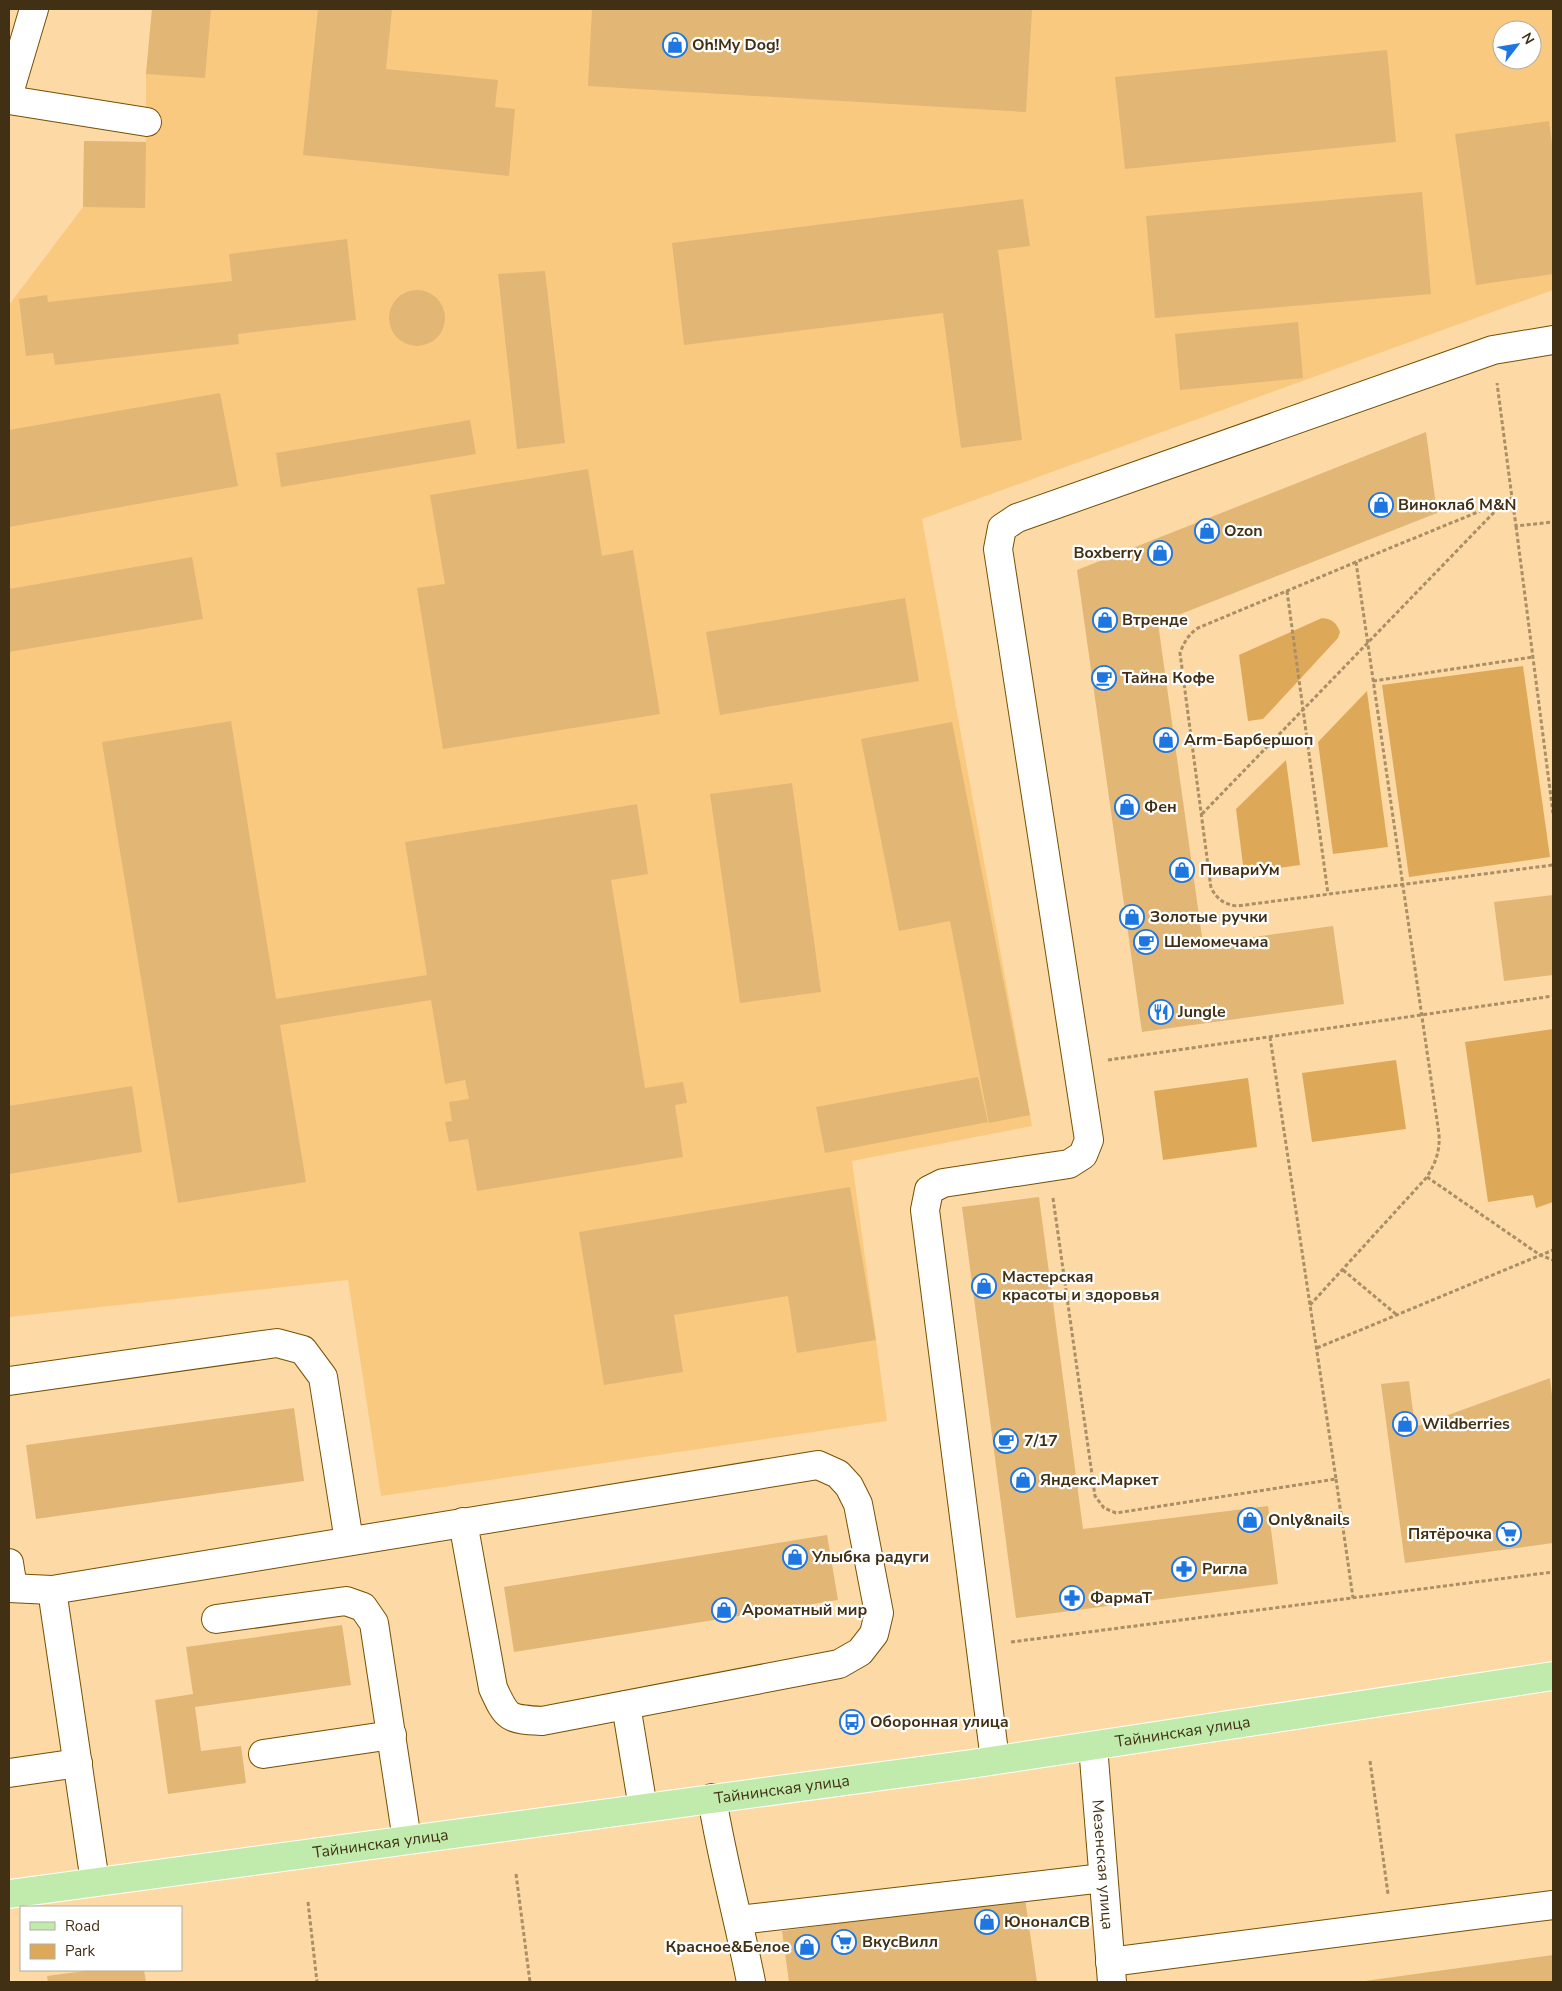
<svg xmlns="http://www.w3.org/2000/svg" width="1562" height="1991" viewBox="0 0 1562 1991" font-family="'Nunito Sans',sans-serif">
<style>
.built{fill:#fac980;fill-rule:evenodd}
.green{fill:#dda958}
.building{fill:#e2b675}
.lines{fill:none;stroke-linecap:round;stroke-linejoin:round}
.minor-casing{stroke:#775000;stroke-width:30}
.major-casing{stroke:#fff;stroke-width:30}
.path{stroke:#aa8e65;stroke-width:3;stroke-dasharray:4 2.5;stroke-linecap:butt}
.minor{stroke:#fff;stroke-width:28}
.major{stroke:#c1ebac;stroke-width:28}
.labels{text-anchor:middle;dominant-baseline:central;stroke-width:4.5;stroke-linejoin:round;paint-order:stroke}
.poi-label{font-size:16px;font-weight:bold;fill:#423015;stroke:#fff;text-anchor:start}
.street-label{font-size:16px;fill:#423015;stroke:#fff}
</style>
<rect width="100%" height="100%" fill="#fdd9a5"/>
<path class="built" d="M152 9H1553V290L922 519 1032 1126 852 1161 887 1421 381 1496 348 1280 9 1317V305L83 207 84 141 146 142V74ZM1502 30H1532V60H1502Z"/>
<g class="green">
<path d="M1322 618C1332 619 1336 622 1340 632L1338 638 1263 719 1248 721 1239 655Z"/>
<path d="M1523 666 1550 857 1409 877 1382 685Z"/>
<path d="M1367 691 1388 847 1333 854 1318 742Z"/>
<path d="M1286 760 1300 865 1244 873 1236 809Z"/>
<path d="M1553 1029V1202L1536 1208 1533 1195 1488 1202 1465 1042Z"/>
<path d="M1396 1060 1406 1129 1312 1142 1302 1073Z"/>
<path d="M1248 1078 1257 1147 1163 1160 1154 1091Z"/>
</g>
<g class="building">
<path d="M152 9H211L205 78 146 74Z"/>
<path d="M318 9H392L386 69 498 80 495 107 515 109 509 176 303 155Z"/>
<path d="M592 9H1032L1026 112 588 86Z"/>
<path d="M1387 50 1396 142 1125 169 1115 77Z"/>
<path d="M1549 121 1553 152V274L1476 285 1455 134Z"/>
<path d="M84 141 146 142 145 208 83 207Z"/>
<path d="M1422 192 1431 294 1155 318 1146 216Z"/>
<path d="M1023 199 1030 246 998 250 1022 440 961 448 943 313 684 345 672 243Z"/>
<path d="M347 239 356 320 238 334 239 344 55 365 53 353 26 356 19 299 47 295 48 302 232 281 229 254Z"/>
<path d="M545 271 565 443 517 449 498 274Z"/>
<circle cx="417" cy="318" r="28"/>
<path d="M1298 322 1303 378 1180 390 1175 334Z"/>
<path d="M220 393 238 486 9 527V430Z"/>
<path d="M470 420 476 454 281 487 276 453Z"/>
<path d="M1426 432 1437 513 1158 623 1203 944 1333 926 1344 1004 1142 1032 1077 570Z"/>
<path d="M588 469 602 556 633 550 660 714 443 749 417 588 445 584 430 495Z"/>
<path d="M192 557 203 619 9 652V589Z"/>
<path d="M905 598 919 681 720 715 706 632Z"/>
<path d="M231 721 276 999 427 975 405 842 637 804 648 874 611 880 645 1088 683 1082 687 1103 675 1105 683 1157 477 1191 468 1139 449 1142 445 1122 452 1121 449 1102 469 1099 465 1080 445 1084 431 1000 280 1025 306 1182 178 1203 102 742Z"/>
<path d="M952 722 1030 1115 989 1123 950 921 899 931 861 739Z"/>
<path d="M792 783 821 992 740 1003 710 794Z"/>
<path d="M1553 895V975L1504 981 1494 902Z"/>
<path d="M978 1077 988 1122 825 1153 816 1107Z"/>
<path d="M132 1086 142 1152 9 1174V1106Z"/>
<path d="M850 1187 876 1340 797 1353 788 1296 674 1315 683 1372 604 1385 579 1232Z"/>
<path d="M1039 1197 1083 1529 1268 1506 1278 1584 1016 1618 962 1207Z"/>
<path d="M1550 1378 1553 1404V1543L1405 1563 1381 1384 1409 1381 1415 1427Z"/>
<path d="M294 1408 304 1481 36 1519 26 1445Z"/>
<path d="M827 1535 838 1600 514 1652 504 1587Z"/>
<path d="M342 1625 351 1685 195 1707 201 1751 241 1746 246 1783 168 1794 155 1700 193 1694 186 1647Z"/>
<path d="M1025 1898 1037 1982H789L782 1931Z"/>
<path d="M1553 1955V1982H1365V1981Z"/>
<path d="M93 1970H144L146 1982H48L47 1976Z"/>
</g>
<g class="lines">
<defs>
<g id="minor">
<path d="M9 93 34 9"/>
<path d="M9 100 147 122"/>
<path d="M9 1381 277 1343 303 1350 323 1377 349 1541"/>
<path d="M9 1563 13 1588"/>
<path d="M9 1588 52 1590 818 1465 838 1474 849 1486 858 1504 879 1613 874 1634 860 1652 839 1664 542 1721C508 1719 507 1719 493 1688L463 1522"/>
<path d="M52 1590 95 1882"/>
<path d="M216 1619 346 1601 363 1607 374 1623 407 1840"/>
<path d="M626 1705 643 1808"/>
<path id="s1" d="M1093 1746 1112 1982"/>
<path d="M263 1754 392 1735"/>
<path d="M995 1760 925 1210 929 1190 943 1183 1069 1164 1083 1155 1089 1140 998 549 1002 528 1017 518 1493 350 1553 340"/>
<path d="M9 1773 78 1763"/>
<path d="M712 1798C722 1860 739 1921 751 1982"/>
<path d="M739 1920 1103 1878"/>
<path d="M1110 1962 1553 1905"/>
</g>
<g id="major">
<path id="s2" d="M9 1894 971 1764 1553 1676"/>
</g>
</defs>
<use href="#minor" class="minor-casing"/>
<use href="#major" class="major-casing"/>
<g class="path">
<path d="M1512 498 1516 526 1553 522"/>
<path d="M1516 526 1553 813"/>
<path d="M1356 562 1198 628C1189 634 1184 642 1180 653L1211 888C1218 900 1224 904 1237 906L1553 865"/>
<path d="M1287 591 1328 894"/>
<path d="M1373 681 1533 657"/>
<path d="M1202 814 1504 502"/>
<path d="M1108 1060 1553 996"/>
<path d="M1427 1177 1540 1255 1553 1260"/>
<path d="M1053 1198 1095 1496 1104 1508 1116 1513 1336 1479 1270 1037"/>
<path d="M1343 1270 1397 1315"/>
<path d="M1310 1305 1427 1177C1436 1162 1440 1151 1439 1134L1356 562 1512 498 1497 383"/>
<path d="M1317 1348 1553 1250"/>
<path d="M1336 1479 1353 1598"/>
<path d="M1011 1642 1553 1572"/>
<path d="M1370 1761 1388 1894"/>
<path d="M516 1874 530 1982"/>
<path d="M308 1902 317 1982"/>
</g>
<use href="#minor" class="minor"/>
<use href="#major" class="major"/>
</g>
<defs>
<symbol id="shop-ring" viewBox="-11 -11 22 22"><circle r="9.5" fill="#fff" stroke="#1e76e0" stroke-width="1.5"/><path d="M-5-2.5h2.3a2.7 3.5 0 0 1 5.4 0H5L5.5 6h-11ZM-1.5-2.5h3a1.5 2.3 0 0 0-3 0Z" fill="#1e76e0"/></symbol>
<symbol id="cafe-ring" viewBox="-11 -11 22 22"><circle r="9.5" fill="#fff" stroke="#1e76e0" stroke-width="1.5"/><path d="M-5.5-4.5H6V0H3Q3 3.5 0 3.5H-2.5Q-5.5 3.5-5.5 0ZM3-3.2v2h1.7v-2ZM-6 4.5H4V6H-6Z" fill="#1e76e0"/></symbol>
<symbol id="restaurant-ring" viewBox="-11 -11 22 22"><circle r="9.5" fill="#fff" stroke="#1e76e0" stroke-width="1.5"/><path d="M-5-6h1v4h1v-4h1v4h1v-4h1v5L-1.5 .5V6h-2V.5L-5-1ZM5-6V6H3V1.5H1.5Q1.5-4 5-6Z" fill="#1e76e0"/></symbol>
<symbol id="supermarket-ring" viewBox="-11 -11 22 22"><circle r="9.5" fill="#fff" stroke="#1e76e0" stroke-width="1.5"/><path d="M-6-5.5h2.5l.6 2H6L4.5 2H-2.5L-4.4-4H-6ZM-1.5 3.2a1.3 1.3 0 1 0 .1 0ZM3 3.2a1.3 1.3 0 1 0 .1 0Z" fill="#1e76e0"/></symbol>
<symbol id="pharmacy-ring" viewBox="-11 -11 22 22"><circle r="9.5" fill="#fff" stroke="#1e76e0" stroke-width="1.5"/><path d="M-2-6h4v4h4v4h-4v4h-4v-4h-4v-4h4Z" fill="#1e76e0"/></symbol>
<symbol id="bus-ring" viewBox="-11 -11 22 22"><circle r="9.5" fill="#fff" stroke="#1e76e0" stroke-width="1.5"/><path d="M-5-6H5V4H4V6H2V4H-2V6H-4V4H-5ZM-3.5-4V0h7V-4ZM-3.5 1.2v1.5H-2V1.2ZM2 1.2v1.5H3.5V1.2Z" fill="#1e76e0"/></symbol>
</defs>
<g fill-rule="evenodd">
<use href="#shop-ring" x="661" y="31" width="28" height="28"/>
<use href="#shop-ring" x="1367" y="491" width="28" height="28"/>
<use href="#shop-ring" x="1193" y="517" width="28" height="28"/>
<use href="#shop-ring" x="1146" y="539" width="28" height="28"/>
<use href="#shop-ring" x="1091" y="606" width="28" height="28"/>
<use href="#cafe-ring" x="1090" y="664" width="28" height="28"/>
<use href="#shop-ring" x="1152" y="726" width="28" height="28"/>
<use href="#shop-ring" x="1113" y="793" width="28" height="28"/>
<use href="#shop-ring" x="1168" y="856" width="28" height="28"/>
<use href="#shop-ring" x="1118" y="903" width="28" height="28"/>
<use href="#cafe-ring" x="1132" y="928" width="28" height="28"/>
<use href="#restaurant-ring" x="1147" y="998" width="28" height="28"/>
<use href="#shop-ring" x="970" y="1272" width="28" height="28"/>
<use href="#shop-ring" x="1391" y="1410" width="28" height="28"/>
<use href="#cafe-ring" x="992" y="1427" width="28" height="28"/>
<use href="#shop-ring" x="1009" y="1466" width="28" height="28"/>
<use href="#shop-ring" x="1236" y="1506" width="28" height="28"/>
<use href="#supermarket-ring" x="1495" y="1520" width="28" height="28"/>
<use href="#shop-ring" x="781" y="1543" width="28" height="28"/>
<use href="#pharmacy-ring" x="1170" y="1555" width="28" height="28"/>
<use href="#pharmacy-ring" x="1058" y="1584" width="28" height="28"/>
<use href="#shop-ring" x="710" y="1596" width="28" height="28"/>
<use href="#bus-ring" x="838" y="1708" width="28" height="28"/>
<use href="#shop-ring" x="973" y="1908" width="28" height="28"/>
<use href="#supermarket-ring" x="830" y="1928" width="28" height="28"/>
<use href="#shop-ring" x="793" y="1933" width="28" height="28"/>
</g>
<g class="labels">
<g class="poi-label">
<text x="692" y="45">Oh!My Dog!</text>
<text x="1398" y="505">Виноклаб М&amp;N</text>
<text x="1224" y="531">Ozon</text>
<text x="1142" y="553" text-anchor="end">Boxberry</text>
<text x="1122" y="620">Втренде</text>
<text x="1122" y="678">Тайна Кофе</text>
<text x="1184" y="740">Arm-Барбершоп</text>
<text x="1144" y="807">Фен</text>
<text x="1200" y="870">ПивариУм</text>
<text x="1150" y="917">Золотые ручки</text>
<text x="1164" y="942">Шемомечама</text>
<text x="1178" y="1012">Jungle</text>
<text x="1002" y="1277">Мастерская<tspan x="1002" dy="18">красоты и здоровья</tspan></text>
<text x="1422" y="1424">Wildberries</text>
<text x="1024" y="1441">7/17</text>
<text x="1040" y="1480">Яндекс.Маркет</text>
<text x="1268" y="1520">Only&amp;nails</text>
<text x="1492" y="1534" text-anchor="end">Пятёрочка</text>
<text x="812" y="1557">Улыбка радуги</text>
<text x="1202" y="1569">Ригла</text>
<text x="1090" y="1598">ФармаТ</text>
<text x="742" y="1610">Ароматный мир</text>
<text x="870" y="1722">Оборонная улица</text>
<text x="1004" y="1922">ЮноналСВ</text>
<text x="862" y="1942">ВкусВилл</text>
<text x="790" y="1947" text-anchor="end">Красное&amp;Белое</text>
</g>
<g class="street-label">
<text stroke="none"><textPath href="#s2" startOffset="1185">Тайнинская улица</textPath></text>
<text stroke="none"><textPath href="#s2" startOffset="780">Тайнинская улица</textPath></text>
<text stroke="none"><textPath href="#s2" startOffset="375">Тайнинская улица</textPath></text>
<text stroke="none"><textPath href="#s1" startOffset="119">Мезенская улица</textPath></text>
</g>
</g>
<rect width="1562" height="1991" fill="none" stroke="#423015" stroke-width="20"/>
<rect x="20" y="1906" width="162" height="65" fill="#ffffff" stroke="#b3aca1"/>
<rect x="30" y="1922" width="25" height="8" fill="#c1ebac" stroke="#b3aca1"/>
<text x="65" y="1931" font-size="15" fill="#423015">Road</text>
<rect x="30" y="1944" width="25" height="15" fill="#dda958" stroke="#b3aca1"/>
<text x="65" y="1956" font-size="15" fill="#423015">Park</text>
<g transform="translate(1517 45) rotate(59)"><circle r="24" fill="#ffffff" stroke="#b3aca1"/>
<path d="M0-4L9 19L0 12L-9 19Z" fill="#1e76e0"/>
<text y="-8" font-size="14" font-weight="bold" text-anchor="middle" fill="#423015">N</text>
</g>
</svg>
